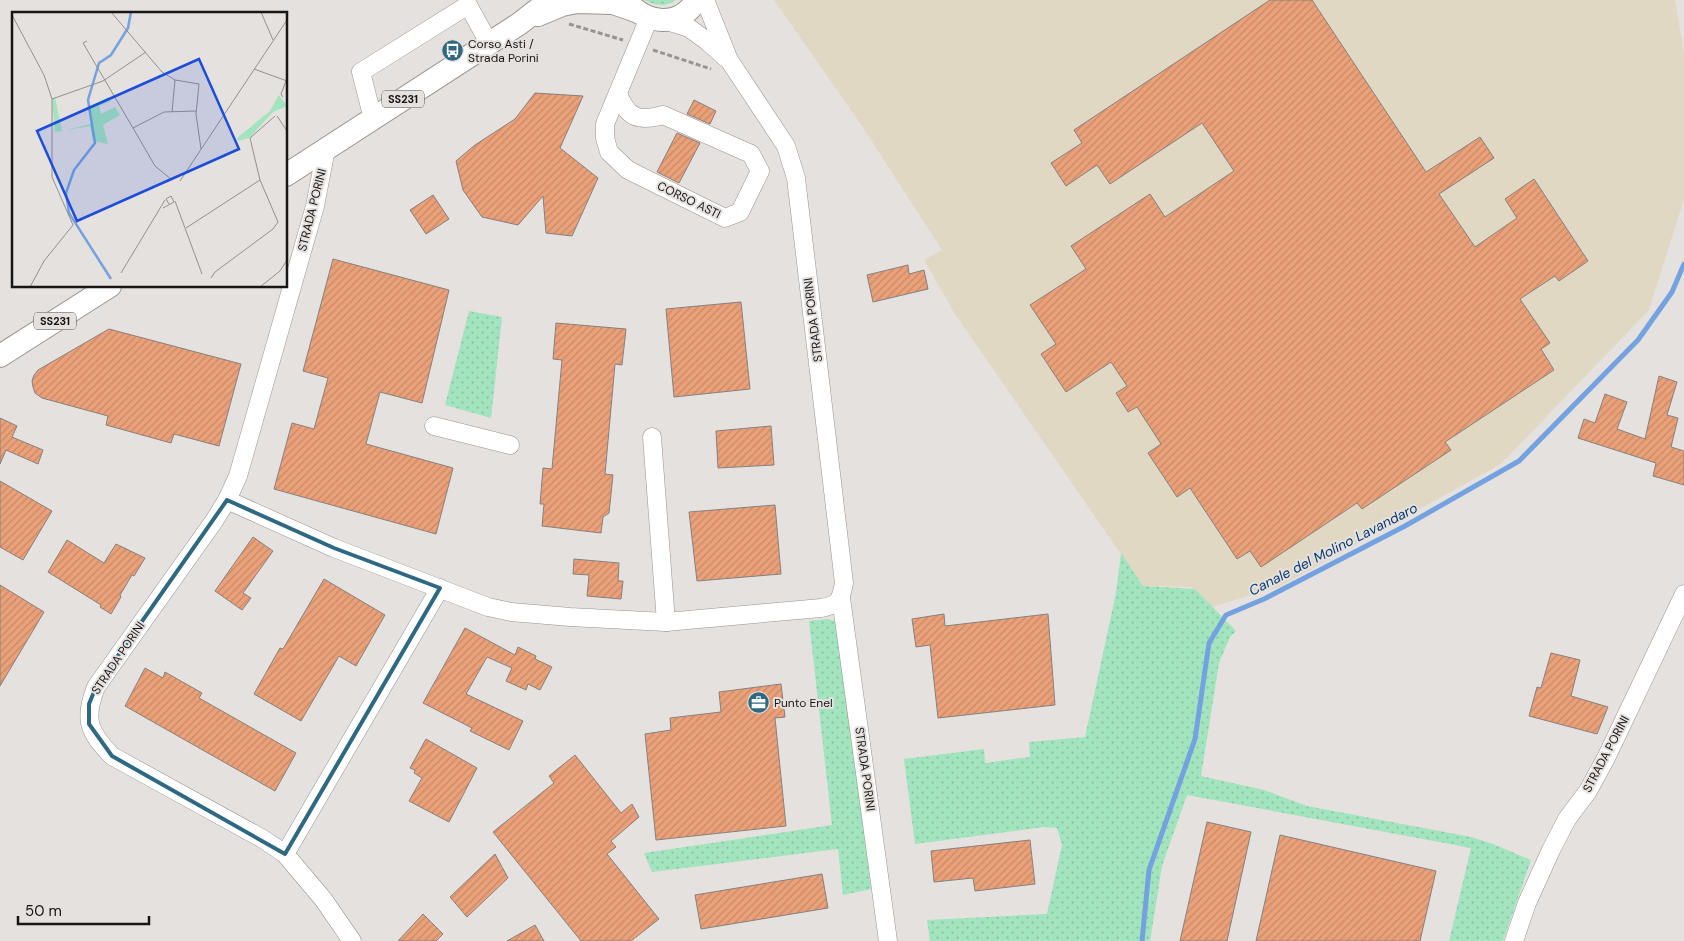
<svg xmlns="http://www.w3.org/2000/svg" width="1684" height="941" viewBox="0 0 1684 941" font-family="'DM Sans',sans-serif">
<style>
.industrial{fill:#e1d8c3}
.grass{fill:url(#grass-dots)}
.lines{fill:none;stroke-linecap:round;stroke-linejoin:round}
.stream{stroke:#74a2e0;stroke-width:5}
.building{fill:url(#building-hatch);stroke:#85817f}
.minor-casing{stroke:#979390;stroke-width:19}
.major-casing{stroke:#979390;stroke-width:24}
.path{stroke:#979492;stroke-width:3;stroke-dasharray:5 2.5;stroke-linecap:butt}
.minor{stroke:#fff;stroke-width:18}
.major{stroke:#fff;stroke-width:22}
.marked{fill:none;stroke:#2e6881;stroke-width:4;stroke-linejoin:round}
.labels{text-anchor:middle;dominant-baseline:central;stroke-width:4;stroke-linejoin:round;paint-order:stroke}
.shield{fill:#e5e1de;stroke:#565351;stroke-width:1}
.shield-label{font-size:11px;font-weight:bold;fill:#181615}
.poi-label{font-size:12px;fill:#181615;stroke:#e5e1de;text-anchor:start}
.street-label{font-size:12px;fill:#181615;stroke:#e5e1de}
.water-label{font-size:14px;font-style:italic;fill:#0a3a71;stroke:#e5e1de}
.inset-river{fill:none;stroke:#74a2e0;stroke-width:2.5}
.inset-road{fill:none;stroke:#93908e;stroke-width:1}
.view{fill:#1d4ed8;fill-opacity:0.15;stroke:#1d4ed8;stroke-width:2.5}
.inset-edge{fill:none;stroke:#181615;stroke-width:2.5}
</style>
<defs>
<pattern id="grass-dots" width="8" height="8" patternUnits="userSpaceOnUse" patternTransform="scale(1.25)"><rect width="8" height="8" fill="#a1e4be"/><path d="M2 2h.1M6 6h.1" fill="none" stroke="#8ac3a2" stroke-width="1.8" stroke-linecap="round"/></pattern>
<pattern id="building-hatch" width="6" height="6" patternUnits="userSpaceOnUse" patternTransform="scale(1.25)"><rect width="6" height="6" fill="#eaa078"/><path d="M-1 1l2-2M0 6l6-6M5 7l2-2" fill="none" stroke="#c88967"/></pattern>
</defs>
<rect width="100%" height="100%" fill="#e5e1de"/>
<path class="industrial" d="M774 0H1675L1684 53V199L1649 310 1501 464 1279 587 1212 607 1192 587 1143 586 955 314 924 260 942 250 862 126Z"/>
<g class="grass">
<path d="M644 0H676C665 7 656 6 644 0Z"/>
<path d="M469 311 502 317 491 418 445 405Z"/>
<path d="M1121 553 1143 586 1195 589 1236 631 1230 637 1219 663 1201 776 1264 790 1307 806 1471 837 1493 844 1531 860 1503 941H1449L1471 848 1187 795 1162 866 1150 941H930L927 920 1047 914 1062 845 1057 828 1044 827 915 844 904 759 984 749 985 763 1030 757 1029 742 1085 737 1116 593Z"/>
<path d="M828 619 836 622 839 628 871 889 843 895 838 849 652 872 644 853 832 825 809 621Z"/>
</g>
<g class="lines">
<path class="stream" d="M1142 941 1149 870 1195 739 1209 643 1226 615 1264 599 1405 526 1519 461 1638 340 1672 292 1684 264"/>
</g>
<g class="building">
<path d="M1270 0H1312L1426 172 1480 137 1494 158 1439 194 1475 247 1517 218 1505 199 1534 179 1588 261 1559 281 1555 276 1520 299 1550 343 1541 349 1554 370 1445 442 1451 450 1362 509 1357 503 1261 567 1250 551 1237 559 1190 488 1177 497 1148 453 1161 444 1137 407 1128 412 1116 393 1127 386 1111 362 1066 392 1041 354 1056 344 1030 305 1086 269 1071 246 1150 194 1165 217 1234 171 1202 123 1110 184 1097 165 1066 186 1051 163 1082 143 1074 130Z"/>
<path d="M535 93 583 96 560 148 598 178 572 236 546 233 543 196 518 225 482 217 463 190 456 161 475 145 515 119Z"/>
<path d="M694 100 716 111 710 124 687 114Z"/>
<path d="M677 133 700 143 679 183 657 172Z"/>
<path d="M433 195 449 219 426 234 410 210Z"/>
<path d="M333 259 449 290 422 403 380 392 366 444 453 468 436 534 274 489 292 423 314 429 328 378 303 371Z"/>
<path d="M908 265 909 274 924 270 928 289 873 302 867 275Z"/>
<path d="M741 302 750 389 674 397 666 309Z"/>
<path d="M556 323 626 329 622 365 615 364 605 474 613 475 609 513 603 517 601 533 542 526 544 504H540L543 468 552 469 562 360 553 359Z"/>
<path d="M109 329 241 364 219 446 174 434 171 443 106 425 108 416 42 398 35 393 33 387 32 381 34 375 38 370Z"/>
<path d="M1659 376 1677 382 1667 415 1678 418 1671 447 1684 451V485L1653 476 1656 463 1578 438 1584 419 1595 423 1605 394 1627 402 1617 429 1645 439Z"/>
<path d="M0 418 17 426 12 437 43 450 38 464 6 450 0 464Z"/>
<path d="M771 426 774 465 718 468 716 431Z"/>
<path d="M0 481 52 511 23 560 0 547Z"/>
<path d="M775 505 781 574 697 581 689 512Z"/>
<path d="M253 537 273 551 243 593 251 598 242 610 215 591Z"/>
<path d="M67 540 104 563 116 544 145 558 134 576 132 575 120 595 121 597 111 614 100 607 101 605 48 572Z"/>
<path d="M574 559 619 563 618 581H623L621 599 587 596 589 575 573 574Z"/>
<path d="M324 579 385 615 356 666 339 656 301 721 254 694 280 648 283 649Z"/>
<path d="M0 585 44 612 0 686Z"/>
<path d="M944 614 945 626 1048 614 1055 705 938 718 930 645 916 647 912 619Z"/>
<path d="M465 628 515 655 518 647 536 656 535 659 552 667 540 690 528 684 526 690 506 681 512 668 487 657 466 694 523 721 509 750 470 731 472 728 423 703Z"/>
<path d="M1551 653 1580 660 1571 696 1608 707 1597 734 1529 716 1537 687 1541 688Z"/>
<path d="M145 668 163 678 165 672 202 693 199 698 296 753 275 791 125 706Z"/>
<path d="M781 684 785 717 775 718 786 826 656 840 645 734 671 730 670 718 721 712 719 692Z"/>
<path d="M426 739 477 768 449 822 409 801 422 778 414 773 415 770 410 768Z"/>
<path d="M575 755 621 813 632 804 639 817 611 841 616 847 607 854 659 919 631 941H581L493 832 554 783 549 776Z"/>
<path d="M1207 822 1251 832 1227 941H1180Z"/>
<path d="M1280 835 1436 871 1420 941H1256Z"/>
<path d="M1030 840 1035 884 975 891 973 878 934 882 931 851Z"/>
<path d="M495 854 508 878 467 917 450 897Z"/>
<path d="M822 874 828 908 701 929 695 895Z"/>
<path d="M423 914 443 934 436 941H398Z"/>
<path d="M535 925 544 941H507Z"/>
</g>
<g class="lines">
<defs>
<g id="minor">
<path d="M663 20 689 28 707 41 726 58"/>
<path d="M618 94C628 118 638 122 663 115L751 154 760 171 740 212 725 218 628 170 609 152 605 138V124L649 18"/>
<path d="M373 119 361 72 468 5 489 43"/>
<path d="M326 149 315 206 238 476 227 500 214 521 96 687C83 720 89 732 112 756L263 839 285 854 323 899 352 941"/>
<path d="M434 426 510 445"/>
<path d="M652 437 666 622"/>
<path d="M227 500 334 548 488 607 511 612 570 617 666 622 821 608C839 605 841 600 844 583L796 178 786 146 729 60 705 0"/>
<path d="M841 598 888 941"/>
<path d="M285 854 440 588"/>
<path d="M1514 941 1527 903 1551 850 1567 819 1588 791 1606 758 1684 594"/>
</g>
<g id="major">
<path d="M626 1C647 24 678 29 697 0"/>
<path d="M538 15 562 5 577 2 613 3 636 11"/>
<path d="M286 175 519 24 550 0"/>
<path d="M0 356 110 286"/>
</g>
</defs>
<use href="#minor" class="minor-casing"/>
<use href="#major" class="major-casing"/>
<g class="path">
<path d="M569 24 623 40"/>
<path d="M653 50 711 69"/>
</g>
<use href="#minor" class="minor"/>
<use href="#major" class="major"/>
</g>
<path class="marked" d="M227 500 334 548 440 588 285 854 112 756 89 724V704L96 687Z"/>
<defs>
<symbol id="bus-disc" viewBox="-11 -11 22 22"><circle r="9.5" fill="#2e6881" stroke="#e5e1de"/><path d="M-5-6H5V4H4V6H2V4H-2V6H-4V4H-5ZM-3.5-4V0h7V-4ZM-3.5 1.2v1.5H-2V1.2ZM2 1.2v1.5H3.5V1.2Z" fill="#fff"/></symbol>
<symbol id="office-disc" viewBox="-11 -11 22 22"><circle r="9.5" fill="#2e6881" stroke="#e5e1de"/><path d="M-6-3h4V-5.5h4V-3h4V5H-6ZM-1-4.5V-3h2v-1.5ZM-6 0V1H6V0Z" fill="#fff"/></symbol>
</defs>
<g fill-rule="evenodd">
<use href="#bus-disc" x="440" y="38" width="25" height="25"/>
<use href="#office-disc" x="746" y="690" width="25" height="25"/>
</g>
<g class="labels">
<g class="shield">
<rect x="382" y="90.5" width="42" height="17" rx="4"/>
<rect x="34" y="312.5" width="42" height="17" rx="4"/>
</g>
<g class="shield-label">
<text x="403" y="99">SS231</text>
<text x="55" y="321">SS231</text>
</g>
<g class="poi-label">
<text x="468" y="44">Corso Asti /<tspan x="468" dy="14">Strada Porini</tspan></text>
<text x="774" y="703">Punto Enel</text>
</g>
<g class="street-label">
<text transform="translate(689 200) rotate(26)">CORSO ASTI</text>
<text transform="translate(312 210) rotate(-76)">STRADA PORINI</text>
<text transform="translate(813 320) rotate(-97)">STRADA PORINI</text>
<text transform="translate(118 658) rotate(-56)">STRADA PORINI</text>
<text transform="translate(1606 754) rotate(-62)">STRADA PORINI</text>
<text transform="translate(865 769) rotate(82)">STRADA PORINI</text>
</g>
<g class="water-label">
<text transform="translate(1333 549) rotate(-27)">Canale del Molino Lavandaro</text>
</g>
</g>
<g transform="translate(12 12)">
<rect width="275" height="275" fill="#e5e1de"/>
<path d="M267 83 275 94 261 100 237 126 226 129 225 126 258 99ZM43 85 50 119 79 112 76 95 97 85 99 89 87 94 89 102 103 95 108 103 91 113 96 132 81 129 78 114 43 120 40 89Z" fill="#a1e4be"/>
<path class="inset-river" d="M99 267 57 201 54 181 62 158 83 131 76 88 87 51 99 43 116 16 119 0"/>
<path class="inset-road" d="M99 0 150 60 163 68 187 72 184 102 189 137M249 0 261 28M0 3 32 63 40 87M75 29 71 31 121 116M242 57 275 69M271 85 269 82 274 69M160 100 163 68M265 104 275 119M160 168 143 154 121 116 152 100 184 99M168 169 275 8M163 189 190 262M151 196 162 190 159 184 154 187 157 192M174 216 248 168M109 261 153 188M199 266 203 260 261 217 266 210 248 168 238 126 263 104M18 275 32 249 61 213 40 165V87L91 69 134 40M248 275 268 259 275 248"/>
<path class="view" d="M187 47 227 137 65 209 25 119Z"/>
<rect width="275" height="275" class="inset-edge"/>
</g>
<path d="M18 916v8h131v-8" fill="none" stroke="#181615" stroke-width="2.5"/>
<text x="25" y="916" font-size="15" fill="#181615" stroke="#e5e1de" stroke-width="4" paint-order="stroke">50 m</text>
</svg>
